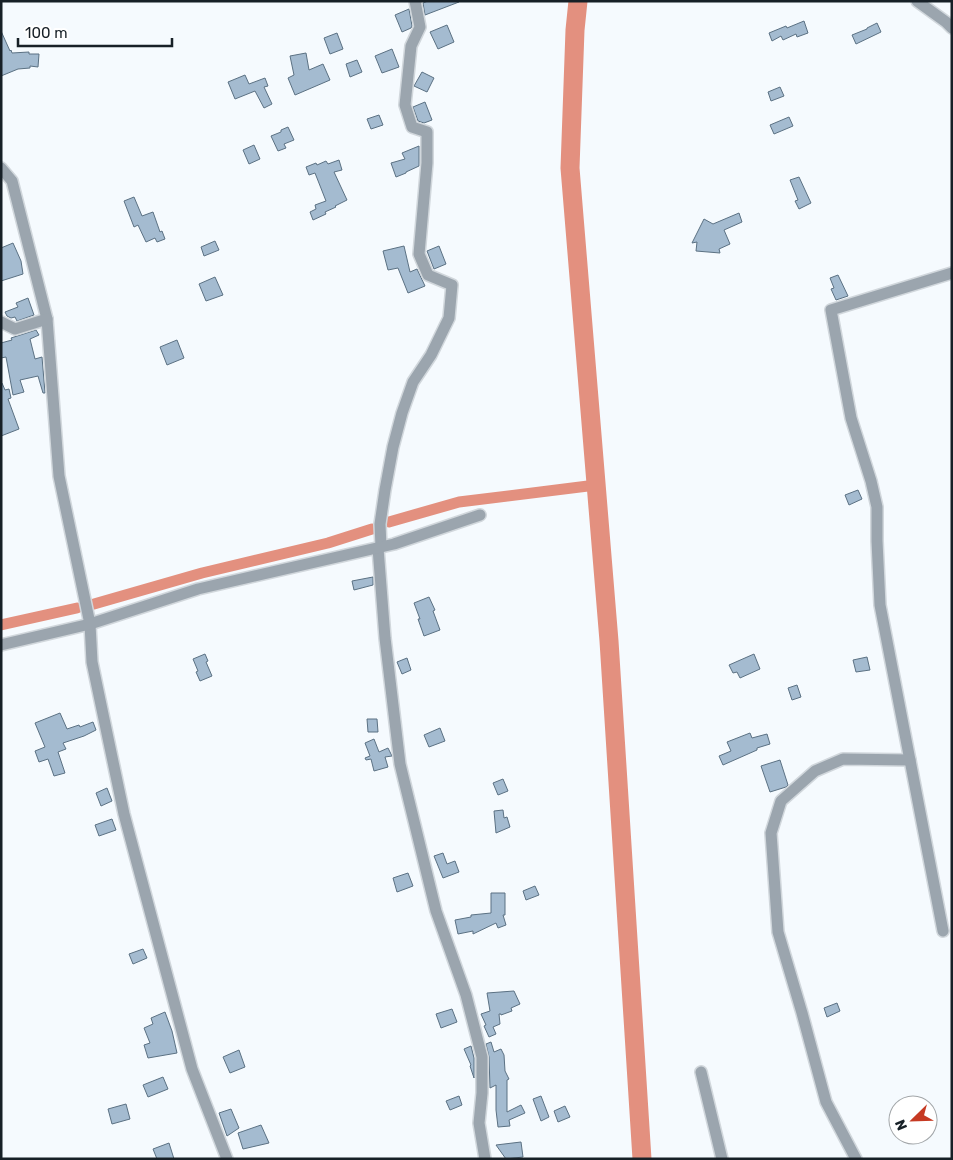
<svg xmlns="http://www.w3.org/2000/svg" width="953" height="1160" viewBox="0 0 953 1160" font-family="Rubik,sans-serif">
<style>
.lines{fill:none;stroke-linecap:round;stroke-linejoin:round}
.canal{stroke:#e3907f;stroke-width:11}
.river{stroke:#e3907f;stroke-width:19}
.building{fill:#a4bbd0;stroke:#5b7183}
.street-casing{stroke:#d1d7dc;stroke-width:14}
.street{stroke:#9ba5ae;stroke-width:11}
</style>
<rect width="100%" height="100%" fill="#f5fafe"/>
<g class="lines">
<g class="canal">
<path d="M389 522 459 502 596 485"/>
<path d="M94 604 202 573 328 543 372 529"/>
<path d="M1 625 77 608"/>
</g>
<path class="river" d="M578 1 575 30 570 168 609 641 642 1159"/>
</g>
<g class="building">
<path d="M428 1H459V2L425 15 423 3Z"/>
<path d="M409 9 412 26 411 28 402 32 395 15Z"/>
<path d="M804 21 808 33 797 37 796 34 783 40 781 36 772 41 769 33 786 26 787 28Z"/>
<path d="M877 23 881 32 856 44 852 35 867 29V28Z"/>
<path d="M447 25 454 42 438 49 430 32Z"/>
<path d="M1 31 10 51 11 50 12 53 29 52V54H39L38 67 30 66V68L18 69 1 76Z"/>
<path d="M337 33 343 49 330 54 324 38Z"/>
<path d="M392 49 399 67 382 73 375 56Z"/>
<path d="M306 53 309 70 323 64 330 80 295 95 288 78 294 75 290 56Z"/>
<path d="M357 60 362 72 350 77 346 64Z"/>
<path d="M422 72 434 78 427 92 414 86Z"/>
<path d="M245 75 249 84 265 78 268 86 264 87 272 104 264 108 255 91 235 99 228 82Z"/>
<path d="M780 87 784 96 771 101 768 92Z"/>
<path d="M425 102 432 120 424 123 418 121 413 107Z"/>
<path d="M379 115 383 125 371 129 367 119Z"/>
<path d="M789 117 793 126 774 134 770 125Z"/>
<path d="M288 127 294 140 284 144 286 148 278 151 271 136 281 132V130Z"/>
<path d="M254 145 260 159 249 164 243 150Z"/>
<path d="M419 146V166L406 172V173L396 177 391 163 405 159 402 153Z"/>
<path d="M339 160 342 170 334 172 347 200 335 206 336 207 325 212 326 214 313 220 310 212 316 209 315 205 326 201 315 173 309 175 306 167 316 163 317 165 326 161 328 164Z"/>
<path d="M799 177 811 203 799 209 795 201 798 200 790 180Z"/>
<path d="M134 197 142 216 153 212 160 232 162 231 165 239 157 242 155 238 146 242 138 225 134 227 124 201Z"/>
<path d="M739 213 742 222 724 230 730 244 719 249 720 253 696 251 697 242 692 243 704 219 713 224Z"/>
<path d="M215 241 219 250 204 256 201 247Z"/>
<path d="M13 243 21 261 23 274 1 281V248Z"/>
<path d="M404 246 410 272 417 269 425 286 408 293 398 268 388 270 383 251Z"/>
<path d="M439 246 446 264 434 269 427 251Z"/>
<path d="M838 275 848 296 836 300 831 289 834 288 830 278Z"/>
<path d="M215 277 223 295 206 301 199 284Z"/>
<path d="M28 298 34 315 17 321 15 317 11 318 7 316 5 312 18 307 16 303Z"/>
<path d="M36 330 39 335 30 339 35 359 42 357 45 393H43L38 376 20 380 24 392 13 395 6 357 1 358V343L12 340 11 338Z"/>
<path d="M177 340 184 358 167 365 160 347Z"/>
<path d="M1 383H2L5 390 9 389 11 398 8 399 19 429 1 436Z"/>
<path d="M858 490 862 499 849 505 845 495Z"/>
<path d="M373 577V585L354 590 352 581Z"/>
<path d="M429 597 435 610 433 611 440 630 424 636 418 619H420L414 603Z"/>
<path d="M205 654 208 661 206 662 212 676 200 681 196 672 198 671 193 659Z"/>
<path d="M754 654 760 669 740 678 737 672 733 673 729 665Z"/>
<path d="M867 657 870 670 856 672 853 660Z"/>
<path d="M407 658 411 670 402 674 397 662Z"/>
<path d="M797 685 801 697 792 700 788 688Z"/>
<path d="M60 713 67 729 79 725 80 727 93 722 96 730 84 736 63 743 66 749 58 752 65 773 54 776 48 759 39 762 35 751 45 747 35 723Z"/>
<path d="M367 719H377L378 732H368Z"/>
<path d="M440 728 445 741 429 747 424 735Z"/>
<path d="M750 733 752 738 767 734 770 744 757 748V750L723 765 719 756 731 751 727 742Z"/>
<path d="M374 739 379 752 388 748 392 756 385 757 388 767 374 771 371 759 366 760 365 758 370 756 365 743Z"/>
<path d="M780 760 788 785 786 787 770 792 761 766Z"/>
<path d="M503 779 508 791 498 795 493 783Z"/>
<path d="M107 788 112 801 101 806 96 793Z"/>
<path d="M503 810 504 818 507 817 510 827 496 833 494 811Z"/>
<path d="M112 819 116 830 99 836 95 825Z"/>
<path d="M443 853 447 864 455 861 459 872 443 878 434 856Z"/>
<path d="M408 873 413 886 397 892 393 878Z"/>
<path d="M535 886 539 895 526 900 523 891Z"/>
<path d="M491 893H505V915H503L506 925 498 928 496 923 473 934V931L458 934 455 920 471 917V915L491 913Z"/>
<path d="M143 949 147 958 133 964 129 954Z"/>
<path d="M514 991 520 1004 511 1008 512 1011 501 1015V1014H499L500 1024 493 1027 496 1034 489 1037 484 1026 486 1025 481 1014 490 1011 487 993Z"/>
<path d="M837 1003 840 1011 827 1017 824 1008Z"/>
<path d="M452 1009 457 1022 441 1028 436 1014Z"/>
<path d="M165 1012 172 1031 177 1053 148 1058 144 1045 150 1043 144 1028 153 1024 151 1018Z"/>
<path d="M491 1042 494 1052 501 1049 504 1055 505 1071 509 1079 507 1080V1112L521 1105 525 1113 509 1120 510 1126 498 1127 496 1110V1085L490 1088 489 1057 486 1044Z"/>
<path d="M471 1046 474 1058V1078L470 1066 471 1065 464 1049Z"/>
<path d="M239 1050 245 1067 230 1073 223 1057Z"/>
<path d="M163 1077 168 1089 148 1097 143 1085Z"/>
<path d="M459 1096 462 1105 450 1110 446 1101Z"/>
<path d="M541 1096 549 1117 541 1121 533 1099Z"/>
<path d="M126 1104 130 1119 112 1124 108 1109Z"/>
<path d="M565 1106 570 1117 558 1122 554 1111Z"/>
<path d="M231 1109 239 1128 227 1136 219 1113Z"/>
<path d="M261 1125 269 1143 243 1149 238 1133Z"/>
<path d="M521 1142 523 1157 506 1159 496 1145Z"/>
<path d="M169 1143 174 1159H157L153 1149Z"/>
</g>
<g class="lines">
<defs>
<g id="street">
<path d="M917 1 946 22 952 28"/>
<path d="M1 168 12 181 47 319 59 476 90 624 92 662 124 814 192 1069 227 1159"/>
<path d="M1 322 15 329 47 319"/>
<path d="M381 547 380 524 385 490 393 447 402 413 413 382 431 355 449 318 452 285 428 275 419 254 427 163V132L412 127 405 105 411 46 420 27 415 1"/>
<path d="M378 548 385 638 400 764 436 911 466 995 482 1057V1093L479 1123 485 1159"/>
<path d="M1 645 90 624 198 589 394 544 480 515"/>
<path d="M943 931 880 605 877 541V507L871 481 851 418 831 310 952 273"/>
<path d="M701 1072 722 1159"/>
<path d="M856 1159 826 1102 802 1013 778 932 771 833 781 801 815 771 843 759 910 760"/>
</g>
</defs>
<use href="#street" class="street-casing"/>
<use href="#street" class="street"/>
</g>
<rect width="953" height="1160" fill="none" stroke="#172027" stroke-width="5"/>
<g transform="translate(913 1120) rotate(247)"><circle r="24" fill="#ffffff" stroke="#a2a6a9"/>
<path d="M0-4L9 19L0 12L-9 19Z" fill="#c63a23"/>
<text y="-8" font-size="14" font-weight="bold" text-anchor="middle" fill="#172027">N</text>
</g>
<path d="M18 38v8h154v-8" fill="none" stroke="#172027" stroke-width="2.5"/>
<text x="25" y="38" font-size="15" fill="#172027" stroke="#ffffff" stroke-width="4" paint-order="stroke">100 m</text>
</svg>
